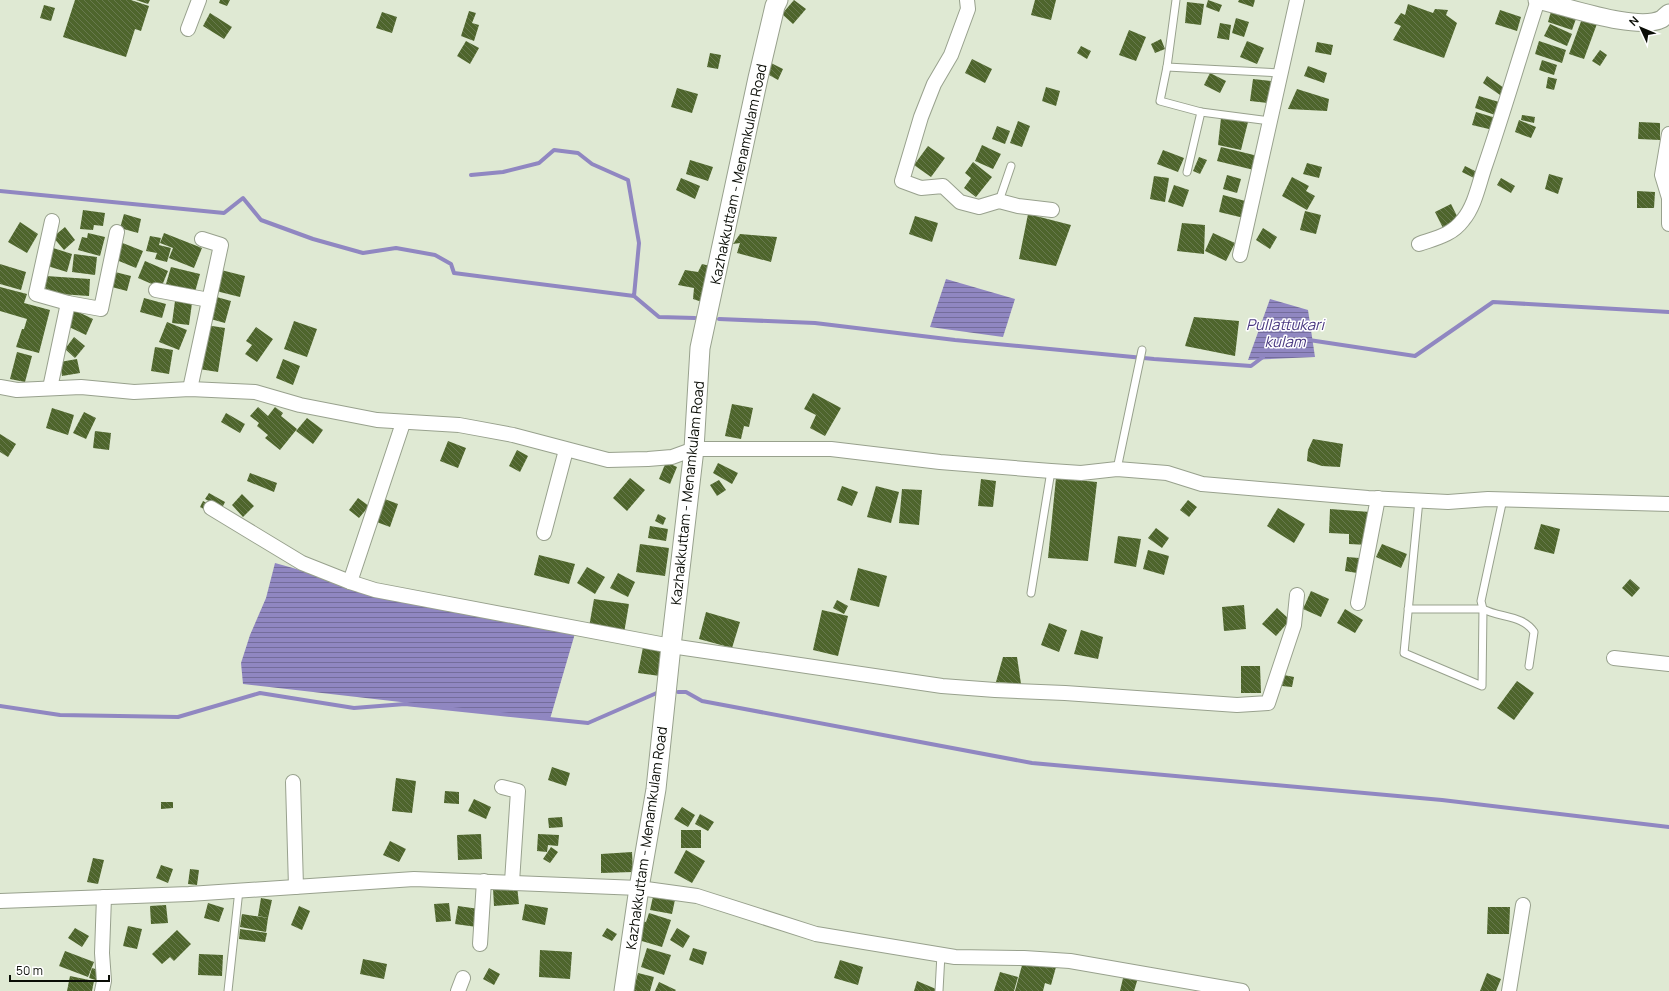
<svg xmlns="http://www.w3.org/2000/svg" width="1669" height="991" viewBox="0 0 1669 991" font-family="Manrope,sans-serif">
<style>
.water{fill:url(#water-rules)}
.lines{fill:none;stroke-linecap:round;stroke-linejoin:round}
.stream{stroke:#9087c1;stroke-width:4}
.building{fill:url(#building-back-hatch)}
.service-casing{stroke:#98a18d;stroke-width:9}
.minor-casing{stroke:#98a18d;stroke-width:16}
.tertiary-casing{stroke:#98a18d;stroke-width:19}
.secondary-casing{stroke:#98a18d;stroke-width:21}
.service{stroke:#fff;stroke-width:7}
.minor{stroke:#fff;stroke-width:14}
.tertiary{stroke:#fff;stroke-width:17}
.secondary{stroke:#fff;stroke-width:19}
.labels{text-anchor:middle;dominant-baseline:central;stroke-width:3;stroke-linejoin:round;paint-order:stroke}
.street-label{font-size:14px;fill:#0a0d06;stroke:#fff}
.water-label{font-size:15px;font-style:italic;fill:#4a3981;stroke:#fff}
</style>
<defs>
<pattern id="water-rules" width="6" height="5" patternUnits="userSpaceOnUse"><rect width="6" height="5" fill="#9087c1"/><path d="M0 2.5h6" fill="none" stroke="#746d9b"/></pattern>
<pattern id="building-back-hatch" width="6" height="6" patternUnits="userSpaceOnUse"><rect width="6" height="6" fill="#4e652c"/><path d="M-1 5l2 2M0 0l6 6M5-1l2 2" fill="none" stroke="#68794e"/></pattern>
</defs>
<rect width="100%" height="100%" fill="#dfe9d3"/>
<g class="water">
<path d="M946 279 1015 299 1003 337 930 327Z"/>
<path d="M1270 299 1308 310 1315 357 1248 360Z"/>
<path d="M275 563 318 575 576 630 550 719 243 684 241 663 250 635 266 598Z"/>
</g>
<g class="lines">
<g class="stream">
<path d="M0 191 224 213 243 198 261 220 313 239 363 253 396 248 435 255 451 264 454 273 634 296 639 243 628 180 592 164 578 153 554 150 539 163 503 172 471 175"/>
<path d="M634 296 659 317 695 318"/>
<path d="M719 319 815 323 955 340 1154 359 1251 366 1263 357"/>
<path d="M1309 340 1415 356 1493 302 1669 312"/>
<path d="M678 692H686L702 701 1032 763 1442 800 1669 827"/>
<path d="M0 706 60 715 178 717 260 693 354 708 405 704 588 723 659 692"/>
</g>
</g>
<g class="building">
<path d="M75 0H131L149 6 141 31 135 29 126 57 63 37Z"/>
<path d="M136 0H150L148 4Z"/>
<path d="M220 0H230L227 6 219 3Z"/>
<path d="M794 0 806 9 793 24 782 14Z"/>
<path d="M1035 0H1056L1051 20 1031 15Z"/>
<path d="M1208 0 1222 5 1219 12 1206 7Z"/>
<path d="M1239 0H1255L1253 7 1238 2Z"/>
<path d="M1187 2 1204 4 1201 25 1185 23Z"/>
<path d="M1408 4 1433 13 1435 9 1448 10 1446 15 1457 23 1444 58 1393 40 1401 26 1394 23 1401 13 1405 15Z"/>
<path d="M44 5 55 8 51 21 40 18Z"/>
<path d="M1552 8 1577 16 1572 30 1548 22Z"/>
<path d="M1500 10 1521 17 1517 31 1495 24Z"/>
<path d="M469 11 476 13 472 23 479 25 474 41 461 36Z"/>
<path d="M382 12 397 17 392 33 376 28Z"/>
<path d="M210 13 232 27 224 39 203 26Z"/>
<path d="M1583 16 1598 21 1584 59 1569 54Z"/>
<path d="M1236 18 1249 22 1244 37 1232 33Z"/>
<path d="M1220 23 1231 25 1229 40 1217 38Z"/>
<path d="M1550 24 1572 34 1567 46 1544 36Z"/>
<path d="M1129 30 1146 37 1136 61 1119 55Z"/>
<path d="M1161 39 1165 49 1155 53 1151 44Z"/>
<path d="M466 41 479 48 470 64 457 56Z"/>
<path d="M1247 41 1264 48 1257 64 1240 57Z"/>
<path d="M1539 41 1566 50 1562 63 1535 54Z"/>
<path d="M1317 42 1333 45 1331 55 1315 52Z"/>
<path d="M1081 46 1091 51 1087 59 1077 53Z"/>
<path d="M1600 50 1607 55 1600 66 1592 61Z"/>
<path d="M710 53 721 55 718 69 707 67Z"/>
<path d="M972 59 992 69 985 83 965 73Z"/>
<path d="M1542 60 1557 65 1554 75 1539 70Z"/>
<path d="M767 61 783 69 778 80 762 71Z"/>
<path d="M1308 66 1327 73 1324 83 1304 76Z"/>
<path d="M1210 73 1226 81 1220 93 1204 85Z"/>
<path d="M1487 76 1504 88 1500 95 1483 83Z"/>
<path d="M1548 77 1557 79 1554 90 1546 88Z"/>
<path d="M1253 79 1271 81 1268 103 1250 101Z"/>
<path d="M1046 87 1060 91 1056 106 1042 101Z"/>
<path d="M677 88 698 94 692 113 671 107Z"/>
<path d="M1297 89 1329 99 1327 111 1288 109Z"/>
<path d="M1479 96 1499 102 1495 115 1475 108Z"/>
<path d="M1476 112 1496 118 1493 130 1472 125Z"/>
<path d="M1522 115 1535 117 1534 123 1521 120Z"/>
<path d="M1221 118 1248 122 1241 150 1218 145Z"/>
<path d="M1519 120 1536 127 1531 138 1515 132Z"/>
<path d="M1018 121 1030 126 1022 147 1010 143Z"/>
<path d="M1639 122 1660 123V140L1638 139Z"/>
<path d="M997 126 1010 131 1005 144 992 139Z"/>
<path d="M982 145 1001 154 993 169 975 161Z"/>
<path d="M928 146 945 158 931 177 914 165Z"/>
<path d="M1221 147 1258 156 1254 170 1217 161Z"/>
<path d="M1163 150 1184 158 1178 172 1157 164Z"/>
<path d="M1199 157 1207 160 1200 174 1193 171Z"/>
<path d="M690 160 713 167 708 181 686 174Z"/>
<path d="M973 162 992 177 976 197 964 188 971 178 965 173Z"/>
<path d="M1307 163 1322 167 1319 178 1303 174Z"/>
<path d="M1465 166 1479 173 1476 179 1462 172Z"/>
<path d="M1549 174 1563 178 1558 194 1545 189Z"/>
<path d="M1227 175 1241 179 1237 193 1223 189Z"/>
<path d="M1154 176 1169 178 1165 202 1150 199Z"/>
<path d="M1292 177 1309 186 1306 191 1315 196 1307 210 1282 196Z"/>
<path d="M681 178 700 186 695 199 676 190Z"/>
<path d="M1501 178 1515 186 1511 193 1497 185Z"/>
<path d="M1174 185 1189 190 1183 207 1168 202Z"/>
<path d="M1637 191 1655 192 1654 208H1637Z"/>
<path d="M1223 195 1249 202 1244 218 1219 212Z"/>
<path d="M1451 204 1459 220 1443 228 1435 212Z"/>
<path d="M83 210 105 213 103 226 94 225 93 230 80 229Z"/>
<path d="M1305 211 1321 215 1316 234 1300 230Z"/>
<path d="M124 214 141 219 138 233 120 228Z"/>
<path d="M1028 214 1071 225 1056 266 1019 259Z"/>
<path d="M915 216 938 223 932 242 909 234Z"/>
<path d="M20 222 38 234 27 253 8 242Z"/>
<path d="M1182 223 1205 225 1204 254 1177 251Z"/>
<path d="M65 227 75 240 64 250 53 237Z"/>
<path d="M1263 228 1277 237 1270 249 1256 240Z"/>
<path d="M88 233 105 237 100 256 78 250 82 237 87 238Z"/>
<path d="M164 233 202 248 194 268 169 258 173 248 160 243Z"/>
<path d="M1213 233 1235 243 1226 261 1205 251Z"/>
<path d="M740 234 777 237 771 262 737 253 740 243 733 244Z"/>
<path d="M150 236 161 238 159 245 171 248 167 262 155 259 157 253 146 251Z"/>
<path d="M120 242 143 251 136 268 114 259Z"/>
<path d="M50 247 72 254 67 272 44 265Z"/>
<path d="M74 254 97 257 95 275 72 272Z"/>
<path d="M145 261 168 271 161 288 138 278Z"/>
<path d="M0 264 26 272 21 290 0 284Z"/>
<path d="M702 264 714 267 705 303 693 299 694 288 678 285 685 270 698 272Z"/>
<path d="M171 267 200 274 195 292 166 284Z"/>
<path d="M221 270 245 276 240 297 216 291Z"/>
<path d="M111 271 131 276 127 291 108 286Z"/>
<path d="M46 276 90 279 89 296 45 293Z"/>
<path d="M0 287 27 294 24 303 50 310 39 353 16 347 22 329H24L27 319 0 311Z"/>
<path d="M213 296 231 301 225 323 207 318Z"/>
<path d="M144 298 166 304 162 318 140 312Z"/>
<path d="M175 301 192 303 189 325 172 323Z"/>
<path d="M74 310 93 319 86 335 67 326Z"/>
<path d="M1194 317 1239 321 1235 356 1185 346Z"/>
<path d="M294 321 317 329 307 357 284 349Z"/>
<path d="M167 322 187 330 179 350 159 342Z"/>
<path d="M206 325 225 328 218 372 199 369Z"/>
<path d="M256 327 273 339 257 362 245 354 252 345 246 341Z"/>
<path d="M74 337 85 346 75 358 65 349Z"/>
<path d="M155 347 173 350 169 374 151 371Z"/>
<path d="M17 352 32 356 25 382 10 379Z"/>
<path d="M77 359 80 373 62 376 60 362Z"/>
<path d="M283 359 300 366 293 385 276 378Z"/>
<path d="M813 393 841 408 825 436 810 428 816 415 804 409Z"/>
<path d="M732 404 753 408 749 427 744 426 741 439 725 436Z"/>
<path d="M258 407 268 416 275 407 283 413 281 416 297 429 280 450 265 438 268 435 257 426 259 423 250 416Z"/>
<path d="M52 408 74 415 68 435 46 428Z"/>
<path d="M84 412 96 418 86 439 73 433Z"/>
<path d="M226 413 245 424 240 433 221 422Z"/>
<path d="M307 418 323 430 313 444 296 431Z"/>
<path d="M95 431 111 433 109 450 93 448Z"/>
<path d="M0 434 16 444 8 457 0 452Z"/>
<path d="M1313 439 1343 444 1340 467 1322 466 1307 461 1308 450Z"/>
<path d="M448 441 466 448 458 468 440 461Z"/>
<path d="M517 450 528 456 520 472 509 466Z"/>
<path d="M666 462 677 467 670 484 659 479Z"/>
<path d="M718 463 738 473 732 484 713 473Z"/>
<path d="M250 473 277 483 274 492 247 481Z"/>
<path d="M630 478 645 490 627 511 613 498Z"/>
<path d="M1056 478 1097 482 1088 561 1048 558Z"/>
<path d="M981 479 996 481 993 507 978 506Z"/>
<path d="M719 480 726 490 717 496 710 485Z"/>
<path d="M842 486 858 492 852 506 837 500Z"/>
<path d="M876 486 899 492 891 523 867 517Z"/>
<path d="M902 489 922 490 919 525 899 523Z"/>
<path d="M209 493 225 502 222 508 205 499Z"/>
<path d="M242 494 254 506 243 517 232 505Z"/>
<path d="M358 498 369 506 359 518 349 510Z"/>
<path d="M382 498 398 504 390 527 374 521Z"/>
<path d="M1188 500 1197 507 1189 517 1180 510Z"/>
<path d="M203 501 220 510 216 516 200 507Z"/>
<path d="M1278 508 1305 524 1294 543 1267 526Z"/>
<path d="M1330 509 1370 512 1368 545 1349 544V534L1329 533Z"/>
<path d="M658 514 666 518 663 525 655 521Z"/>
<path d="M1541 524 1560 529 1554 554 1534 549Z"/>
<path d="M650 526 668 529 666 541 648 538Z"/>
<path d="M1156 528 1169 538 1162 548 1148 538Z"/>
<path d="M1118 536 1141 539 1136 567 1114 563Z"/>
<path d="M640 544 669 548 665 576 636 572Z"/>
<path d="M1382 544 1407 554 1401 568 1376 557Z"/>
<path d="M1148 550 1169 556 1164 575 1143 569Z"/>
<path d="M539 555 575 564 569 584 534 575Z"/>
<path d="M1347 557 1359 558 1357 573 1345 571Z"/>
<path d="M587 567 605 577 595 594 577 583Z"/>
<path d="M858 568 887 576 879 607 850 600Z"/>
<path d="M618 573 635 582 628 597 610 588Z"/>
<path d="M1630 579 1640 588 1632 597 1622 588Z"/>
<path d="M1311 591 1329 599 1321 617 1303 609Z"/>
<path d="M594 599 629 604 624 633 589 627Z"/>
<path d="M837 600 848 606 844 614 833 608Z"/>
<path d="M1244 605 1246 629 1224 631 1222 607Z"/>
<path d="M1277 608 1290 620 1276 636 1262 624Z"/>
<path d="M1345 609 1363 620 1355 633 1337 623Z"/>
<path d="M822 610 848 616 838 656 813 650Z"/>
<path d="M706 612 740 622 732 648 699 639Z"/>
<path d="M1049 623 1067 630 1059 652 1041 645Z"/>
<path d="M1081 630 1103 637 1098 659 1074 654Z"/>
<path d="M643 647 664 650 660 676 638 673Z"/>
<path d="M1003 657H1017L1021 684 996 682Z"/>
<path d="M1241 666H1260L1261 693H1241Z"/>
<path d="M1284 675 1294 677 1292 687 1282 686Z"/>
<path d="M1517 681 1534 693 1514 720 1497 708Z"/>
<path d="M552 767 570 773 566 786 548 780Z"/>
<path d="M396 778 416 781 412 813 392 811Z"/>
<path d="M445 791 459 792V804L444 803Z"/>
<path d="M474 799 491 807 486 819 468 811Z"/>
<path d="M161 802H173V808L161 809Z"/>
<path d="M682 807 695 815 688 827 674 819Z"/>
<path d="M700 814 714 822 708 831 695 824Z"/>
<path d="M562 817 563 827 549 828 548 818Z"/>
<rect x="681" y="830" width="20" height="18"/>
<path d="M481 834 482 859 458 860 457 835Z"/>
<path d="M538 834 559 835 558 846 548 845 547 852 537 851Z"/>
<path d="M390 841 406 849 399 862 383 855Z"/>
<path d="M551 847 558 852 550 863 543 859Z"/>
<path d="M686 850 705 861 692 883 674 873Z"/>
<path d="M632 852 633 872 601 873V854Z"/>
<path d="M93 858 104 860 98 884 87 882Z"/>
<path d="M161 865 173 869 168 883 156 878Z"/>
<path d="M190 869 199 870 197 885 188 884Z"/>
<path d="M517 886 519 904 494 906 493 888Z"/>
<path d="M654 892 676 895 672 914 650 910Z"/>
<path d="M261 898 272 900 268 918 258 916Z"/>
<path d="M208 903 224 908 219 922 204 918Z"/>
<path d="M449 903 451 921 436 922 434 904Z"/>
<path d="M525 904 548 908 545 925 522 920Z"/>
<path d="M166 905 168 923 151 924 150 906Z"/>
<path d="M299 906 310 911 302 930 291 925Z"/>
<path d="M458 906 479 909 477 927 455 924Z"/>
<path d="M1488 907H1510L1509 934H1487Z"/>
<path d="M649 913 671 920 662 947 635 939 641 921 646 922Z"/>
<path d="M242 914 268 918 266 932 240 927Z"/>
<path d="M128 926 142 929 137 949 123 946Z"/>
<path d="M75 928 89 936 82 947 68 938Z"/>
<path d="M607 928 617 934 612 941 602 936Z"/>
<path d="M677 928 690 936 683 948 670 940Z"/>
<path d="M240 929 267 933 265 942 239 939Z"/>
<path d="M177 930 191 944 174 961 170 957 162 964 152 954Z"/>
<path d="M647 948 671 955 664 975 641 967Z"/>
<path d="M693 948 707 952 703 965 689 960Z"/>
<path d="M540 950 572 952 570 979 539 977Z"/>
<path d="M65 951 94 962 88 977 59 966Z"/>
<path d="M199 954 223 955 222 976 198 975Z"/>
<path d="M1024 958 1056 967 1051 985 1045 983 1043 991H1015Z"/>
<path d="M363 959 387 964 384 979 360 974Z"/>
<path d="M840 960 863 967 858 985 834 978Z"/>
<path d="M92 968 102 971 99 981 89 978Z"/>
<path d="M489 968 500 974 494 985 483 979Z"/>
<path d="M1000 972 1018 977 1014 991H994Z"/>
<path d="M638 973 654 977 650 991H633Z"/>
<path d="M1487 973 1501 979 1496 991H1480Z"/>
<path d="M1124 974 1138 978 1134 991H1120Z"/>
<path d="M70 976 94 981 92 991H67Z"/>
<path d="M917 981 936 989 935 991H914Z"/>
<path d="M659 982 676 990 675 991H655Z"/>
</g>
<g class="lines">
<defs>
<g id="service">
<path d="M1176 0 1167 67 1160 101 1201 112 1270 121"/>
<path d="M1167 67 1281 73"/>
<path d="M1187 172 1201 112"/>
<path d="M999 201 1011 166"/>
<path d="M1117 469 1142 350"/>
<path d="M1503 499 1481 601 1483 609C1500 618 1523 615 1534 632L1529 666"/>
<path d="M1031 593 1051 471"/>
<path d="M1408 609H1483L1482 686 1404 653C1409 602 1414 551 1419 500"/>
<path d="M228 991 239 890"/>
<path d="M939 991 941 954"/>
</g>
<g id="minor">
<path d="M967 0 968 9 951 55 934 84 921 117 902 181 921 188 943 186 960 202 979 207 999 201 1018 206 1052 210"/>
<path d="M188 29 199 0"/>
<path d="M1669 134 1662 175 1669 198V224"/>
<path d="M1419 244C1436 238 1452 235 1463 220 1475 206 1479 183 1485 166 1504 111 1520 55 1538 0"/>
<path d="M1240 255 1297 0"/>
<path d="M156 290 209 300"/>
<path d="M68 303 101 309 117 232"/>
<path d="M0 387 17 390 81 387 134 392 190 389 255 392 300 405 377 420 459 425 513 435 608 460 648 459 672 457 694 449H831L940 462 1051 471 1081 473 1117 469 1167 473 1202 484 1368 498 1448 502 1488 499 1669 504"/>
<path d="M50 388 68 303 36 294 52 221"/>
<path d="M190 389 221 245 202 239"/>
<path d="M211 508 302 563 350 582 375 590 671 646 942 686 995 690 1065 693 1237 705 1268 703 1294 625 1297 595"/>
<path d="M544 533 566 450"/>
<path d="M350 582 403 423"/>
<path d="M1358 603 1378 498"/>
<path d="M1614 658 1669 664"/>
<path d="M293 782 296 887"/>
<path d="M502 787 518 791 512 882"/>
<path d="M0 901 189 894 414 879 639 888 697 896 816 934 955 957 1024 958 1070 961 1242 991"/>
<path d="M480 944 484 881"/>
<path d="M102 991 104 981 102 953 104 897"/>
<path d="M458 991 463 978"/>
<path d="M1509 991 1523 905"/>
</g>
<path id="tertiary" d="M1537 0C1566 6 1637 32 1662 19 1664 17 1667 14 1669 13"/>
<path id="secondary" d="M624 991 639 888 656 789 671 646 694 449 700 348 758 78 775 6 778 0"/>
</defs>
<use href="#service" class="service-casing"/>
<use href="#minor" class="minor-casing"/>
<use href="#tertiary" class="tertiary-casing"/>
<use href="#secondary" class="secondary-casing"/>
<use href="#service" class="service"/>
<use href="#minor" class="minor"/>
<use href="#tertiary" class="tertiary"/>
<use href="#secondary" class="secondary"/>
</g>
<g class="labels">
<g class="street-label">
<text transform="translate(738 174) rotate(-78)">Kazhakkuttam - Menamkulam Road</text>
<text transform="translate(687 493) rotate(-84)">Kazhakkuttam - Menamkulam Road</text>
<text transform="translate(646 838) rotate(-82)">Kazhakkuttam - Menamkulam Road</text>
</g>
<g class="water-label">
<text x="1285" y="324">Pullattukari<tspan x="1285" dy="17">kulam</tspan></text>
</g>
</g>
<g transform="translate(1641 28) rotate(314)" stroke="#ffffff" stroke-width="3" paint-order="stroke">
<path d="M0-3L7 15L0 10L-7 15Z" fill="#0a0d06"/>
<text y="-6" font-size="11" font-weight="bold" text-anchor="middle" fill="#0a0d06">N</text>
</g>
<path d="M10 975v6h99v-6" fill="none" stroke="#0a0d06" stroke-width="2"/>
<text x="16" y="975" font-size="12" fill="#0a0d06" stroke="#ffffff" stroke-width="3" paint-order="stroke">50 m</text>
</svg>
